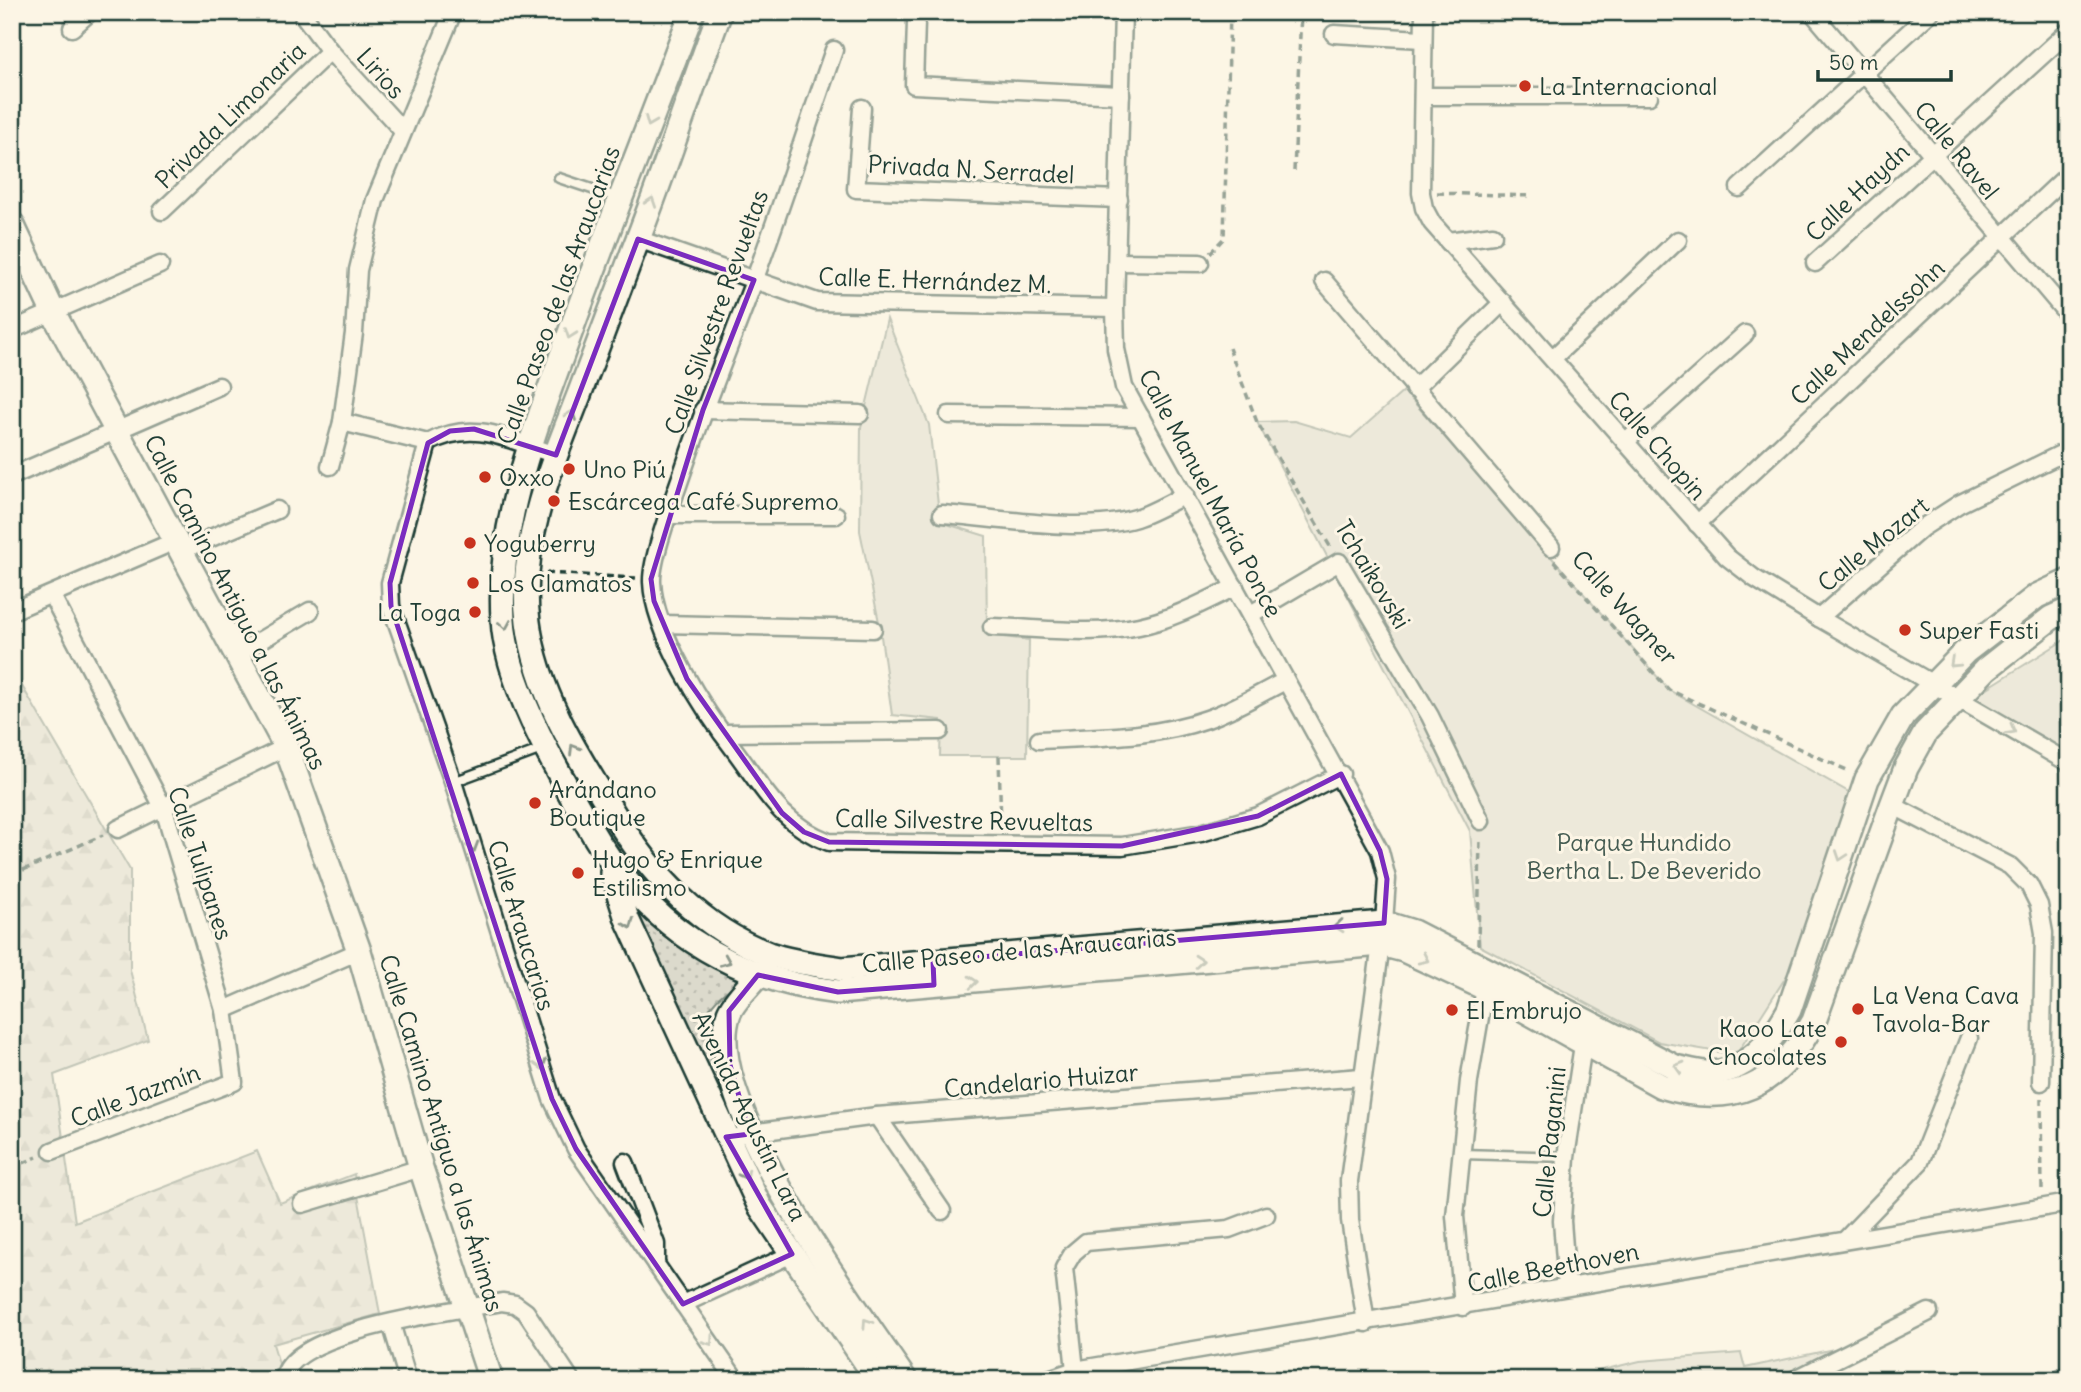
<svg xmlns="http://www.w3.org/2000/svg" width="2081" height="1392" viewBox="0 0 2081 1392" font-family="Delius,sans-serif">
<style>
.grass{fill:url(#grass-dots);stroke:#7e8c80;stroke-width:2}
.forest{fill:url(#forest-firs);stroke:#7e8c80;stroke-width:2}
.park{fill:#dcdacc;stroke:#7e8c80;stroke-width:2}
.lines{fill:none;stroke-linecap:round;stroke-linejoin:round}
.lane-casing{stroke:#1f3d34;stroke-width:13}
.street-casing{stroke:#1f3d34;stroke-width:21}
.secondary-casing{stroke:#1f3d34;stroke-width:28}
.path{stroke:#1f3d34;stroke-width:3.5;stroke-dasharray:7 5;stroke-linecap:butt}
.lane{stroke:#fcf5e5;stroke-width:8}
.street{stroke:#fcf5e5;stroke-width:16}
.secondary{stroke:#fcf5e5;stroke-width:23}
.oneway{stroke:#8e998c}
.marked{fill:none;stroke:#7b2cbf;stroke-width:5;stroke-linejoin:round}
.poi-dot{fill:#c8321e;stroke:#fcf5e5;stroke-width:2.5}
.labels{text-anchor:middle;dominant-baseline:central;stroke-width:6;stroke-linejoin:round;paint-order:stroke}
.street-label{font-size:24px;fill:#1f3d34;stroke:#fcf5e5}
.poi-label{font-size:24px;fill:#1f3d34;stroke:#fcf5e5;text-anchor:start}
.park-label{font-size:24px;fill:#455c52;stroke:#fcf5e5}
</style>
<defs>
<pattern id="grass-dots" width="8" height="8" patternUnits="userSpaceOnUse" patternTransform="scale(1.75)"><rect width="8" height="8" fill="#dcdacc"/><path d="M2 2h.1M6 6h.1" fill="none" stroke="#bcbcb0" stroke-width="1.8" stroke-linecap="round"/></pattern>
<pattern id="forest-firs" width="22" height="20" patternUnits="userSpaceOnUse" patternTransform="scale(1.75)"><rect width="22" height="20" fill="#dcdacc"/><path d="M5 1l3.5 6h-7zM16 11l3.5 6h-7z" fill="#bcbcb0"/></pattern>
</defs>
<rect width="100%" height="100%" fill="#fcf5e5"/>
<filter id="ink" filterUnits="userSpaceOnUse"><feTurbulence type="fractalNoise" baseFrequency=".0143" numOctaves="2"/><feDisplacementMap in="SourceGraphic" scale="14" xChannelSelector="R" yChannelSelector="G"/><feConvolveMatrix kernelMatrix="1 2 1 2 8 2 1 2 1" color-interpolation-filters="sRGB"/></filter>
<g filter="url(#ink)">
<path class="grass" d="M628 899 739 982C728 990 714 999 708 1012 697 1039 724 1091 734 1117L725 1120Z"/>
<path class="forest" d="M12 669 130 870V970L148 1040 54 1075 75 1222 257 1151 280 1203 354 1174 380 1314 273 1344 284 1380H12Z"/>
<g class="park">
<path d="M887 319 929 425 940 522 986 536 987 635 1029 640 1027 756H940L941 720 892 715 879 622 860 531 861 427Z"/>
<path d="M1404 391 1669 690 1852 794 1805 947 1736 1055 1659 1042 1480 946 1470 831 1257 422 1294 421 1351 438Z"/>
<path d="M2069 637V767L1970 699Z"/>
<path d="M1848 1346 1793 1380H1560L1640 1361 1741 1353 1745 1368Z"/>
</g>
<g class="lines">
<defs>
<g id="lane">
<path d="M559 178 619 198"/>
<path d="M453 782 542 749"/>
<path d="M1461 1154 1566 1157"/>
</g>
<g id="street">
<path d="M301 12 330 51 402 130"/>
<path d="M1123 12 1115 308 1116 349 1124 387 1380 851 1387 879 1384 923"/>
<path d="M1424 12 1421 193 1424 208 1432 223 1727 557 1754 578 1819 618 2069 763"/>
<path d="M1812 12 2069 316"/>
<path d="M916 22 914 85 1121 95"/>
<path d="M72 28 90 12"/>
<path d="M1334 34 1422 39"/>
<path d="M834 50C807 127 782 205 754 281 731 342 706 403 685 465 676 492 651 557 652 582 654 633 705 712 736 752 765 791 781 824 829 842L1122 846 1201 833 1258 816 1341 774"/>
<path d="M1423 96H1649"/>
<path d="M862 108 856 189 1119 199"/>
<path d="M1739 188 1931 12"/>
<path d="M162 211 330 51"/>
<path d="M638 239 817 302 1115 308"/>
<path d="M1448 241 1493 235"/>
<path d="M1118 262 1200 263"/>
<path d="M1815 263 2069 31"/>
<path d="M1324 281 1551 547"/>
<path d="M12 330 160 265"/>
<path d="M1553 358 1678 240"/>
<path d="M1414 389 1503 302"/>
<path d="M703 410 860 414"/>
<path d="M949 415 1141 417"/>
<path d="M342 422 428 443C474 418 509 440 556 455"/>
<path d="M1625 442 1745 334"/>
<path d="M428 443 390 583 391 606 453 782 552 1099 576 1149 736 1380"/>
<path d="M330 466 342 422 354 333 358 270 375 200 453 12"/>
<path d="M12 476 219 386"/>
<path d="M942 514C998 518 1083 534 1136 518 1152 513 1169 503 1185 495"/>
<path d="M668 515H836"/>
<path d="M1697 524 2069 174"/>
<path d="M180 551 277 510"/>
<path d="M12 611 175 541"/>
<path d="M1251 614 1339 562 1430 716 1481 821"/>
<path d="M1819 618 1922 528 1959 504 2069 450"/>
<path d="M663 624 873 629"/>
<path d="M992 627C1039 628 1093 636 1139 626 1173 619 1204 602 1235 587"/>
<path d="M234 656 310 611"/>
<path d="M722 733 940 731"/>
<path d="M1039 740C1095 737 1154 738 1207 719 1233 710 1259 694 1285 681"/>
<path d="M1892 805 2010 866 2029 885 2039 905 2044 933 2041 1082"/>
<path d="M118 829 286 747"/>
<path d="M224 1010 359 951"/>
<path d="M877 1116 942 1211"/>
<path d="M743 1134 877 1116 1361 1077"/>
<path d="M52 1151 234 1082 224 1010 164 809 52 596"/>
<path d="M625 1162 656 1244V1265"/>
<path d="M302 1204 421 1168"/>
<path d="M1846 1239 1920 1162 1969 1038"/>
<path d="M1567 1286 1562 1221 1566 1157 1583 1045"/>
<path d="M683 1304 792 1254"/>
<path d="M1463 1307 1455 1216 1469 1081 1485 988"/>
<path d="M391 1323 408 1380"/>
<path d="M1366 1323 1350 1220 1349 1181 1381 944"/>
<path d="M1075 1370 1064 1268 1073 1253 1086 1242 1229 1229 1266 1215"/>
<path d="M284 1380C286 1330 461 1310 502 1302L515 1304 526 1312 571 1380"/>
<path d="M1046 1380 1075 1370 2069 1203"/>
<path d="M1794 1380 1929 1312"/>
<path d="M2057 1380 2069 1374"/>
</g>
<g id="secondary">
<path d="M692 12C652 119 609 225 570 333 537 425 497 519 503 619 506 684 556 769 588 825 644 923 726 979 838 992L1381 944 1404 950 1485 988 1661 1086C1734 1108 1778 1087 1814 1021L1892 805 1906 768 1926 732 1986 669 2051 618 2069 610"/>
<path d="M720 12C691 89 666 168 636 244 617 295 598 345 579 395 551 467 518 543 528 622 537 693 577 755 614 814 650 874 702 929 769 954 792 962 817 965 842 969L1384 923 1413 932 1675 1067C1685 1069 1697 1073 1707 1073 1747 1073 1772 1041 1789 1010L1867 779 1903 716 1965 652 2037 596 2069 581"/>
<path d="M12 224 54 314 286 747 359 951 421 1168 491 1380"/>
<path d="M612 872 627 919 759 1205 878 1380"/>
<path d="M758 975C750 986 734 1000 729 1013 698 1098 857 1308 905 1380"/>
</g>
</defs>
<use href="#lane" class="lane-casing"/>
<use href="#street" class="street-casing"/>
<use href="#secondary" class="secondary-casing"/>
<g class="path">
<path d="M1294 171 1301 12"/>
<path d="M1437 193 1532 196"/>
<path d="M1210 253 1224 238 1230 12"/>
<path d="M1229 348 1257 422 1331 548"/>
<path d="M1554 561 1669 690 1849 771"/>
<path d="M546 573 636 578"/>
<path d="M999 756 1001 828"/>
<path d="M12 875 103 835"/>
<path d="M1478 945 1480 838"/>
<path d="M2041 1098 2042 1192"/>
<path d="M12 1168 37 1157"/>
</g>
<use href="#lane" class="lane"/>
<use href="#street" class="street"/>
<use href="#secondary" class="secondary"/>
</g>
<defs><path id="oneway-chevron" d="M-2-3.5L2.5 0L-2 3.5" fill="none" stroke-width="1.6" stroke-linecap="round" stroke-linejoin="round" transform="scale(1.75)"/></defs>
<g class="oneway">
<use href="#oneway-chevron" transform="translate(650 122) rotate(112)"/>
<use href="#oneway-chevron" transform="translate(651 202) rotate(-71)"/>
<use href="#oneway-chevron" transform="translate(570 334) rotate(110)"/>
<use href="#oneway-chevron" transform="translate(571 415) rotate(-69)"/>
<use href="#oneway-chevron" transform="translate(505 625) rotate(81)"/>
<use href="#oneway-chevron" transform="translate(1954 663) rotate(137)"/>
<use href="#oneway-chevron" transform="translate(2011 730) rotate(29)"/>
<use href="#oneway-chevron" transform="translate(574 749) rotate(-121)"/>
<use href="#oneway-chevron" transform="translate(473 847) rotate(73)"/>
<use href="#oneway-chevron" transform="translate(1841 856) rotate(109)"/>
<use href="#oneway-chevron" transform="translate(629 924) rotate(67)"/>
<use href="#oneway-chevron" transform="translate(1339 926) rotate(175)"/>
<use href="#oneway-chevron" transform="translate(1424 959) rotate(25)"/>
<use href="#oneway-chevron" transform="translate(726 961) rotate(23)"/>
<use href="#oneway-chevron" transform="translate(1199 961) rotate(-5)"/>
<use href="#oneway-chevron" transform="translate(973 982) rotate(-5)"/>
<use href="#oneway-chevron" transform="translate(541 1065) rotate(73)"/>
<use href="#oneway-chevron" transform="translate(1679 1067) rotate(-164)"/>
<use href="#oneway-chevron" transform="translate(745 1175) rotate(63)"/>
<use href="#oneway-chevron" transform="translate(867 1323) rotate(-124)"/>
<use href="#oneway-chevron" transform="translate(709 1341) rotate(55)"/>
</g>
</g>
<path d="M0 0H2081V1392H0ZM638 239 754 280 703 410 651 579 654 601 687 679 782 813 804 832 829 842 1122 846 1258 816 1341 774 1380 851 1387 879 1384 923 933 961 934 985 838 992 758 975 729 1011 730 1065 750 1134 726 1137 792 1254 683 1304 576 1149 552 1099 391 606 390 583 428 443 450 431 474 429 556 455Z" fill="#fcf5e5" fill-opacity=".55" fill-rule="evenodd"/>
<path class="marked" d="M638 239 754 280 703 410 651 579 654 601 687 679 782 813 804 832 829 842 1122 846 1258 816 1341 774 1380 851 1387 879 1384 923 933 961 934 985 838 992 758 975 729 1011 730 1065 750 1134 726 1137 792 1254 683 1304 576 1149 552 1099 391 606 390 583 428 443 450 431 474 429 556 455Z"/>
<g class="poi-dot">
<circle cx="1525" cy="86" r="7"/>
<circle cx="569" cy="469" r="7"/>
<circle cx="485" cy="477" r="7"/>
<circle cx="554" cy="501" r="7"/>
<circle cx="470" cy="543" r="7"/>
<circle cx="473" cy="583" r="7"/>
<circle cx="475" cy="612" r="7"/>
<circle cx="1905" cy="630" r="7"/>
<circle cx="535" cy="803" r="7"/>
<circle cx="578" cy="873" r="7"/>
<circle cx="1858" cy="1009" r="7"/>
<circle cx="1452" cy="1010" r="7"/>
<circle cx="1841" cy="1042" r="7"/>
</g>
<g class="labels">
<g class="street-label">
<text transform="translate(381 73) rotate(48)">Lirios</text>
<text transform="translate(230 115) rotate(-44)">Privada Limonaria</text>
<text transform="translate(1957 150) rotate(51)">Calle Ravel</text>
<text transform="translate(971 169) rotate(3)">Privada N. Serradel</text>
<text transform="translate(1857 192) rotate(-43)">Calle Haydn</text>
<text transform="translate(935 280) rotate(2)">Calle E. Hernández M.</text>
<text transform="translate(558 295) rotate(-70)">Calle Paseo de las Araucarias</text>
<text transform="translate(716 312) rotate(-70)">Calle Silvestre Revueltas</text>
<text transform="translate(1867 332) rotate(-43)">Calle Mendelssohn</text>
<text transform="translate(1658 445) rotate(49)">Calle Chopin</text>
<text transform="translate(1211 493) rotate(62)">Calle Manuel María Ponce</text>
<text transform="translate(1873 544) rotate(-39)">Calle Mozart</text>
<text transform="translate(1373 574) rotate(59)">Tchaikovski</text>
<text transform="translate(236 602) rotate(63)">Calle Camino Antiguo a las Ánimas</text>
<text transform="translate(1625 607) rotate(48)">Calle Wagner</text>
<text transform="translate(964 820) rotate(1)">Calle Silvestre Revueltas</text>
<text transform="translate(201 863) rotate(72)">Calle Tulipanes</text>
<text transform="translate(522 925) rotate(73)">Calle Araucarias</text>
<text transform="translate(1019 950) rotate(-5)">Calle Paseo de las Araucarias</text>
<text transform="translate(1041 1080) rotate(-5)">Candelario Huizar</text>
<text transform="translate(135 1095) rotate(-21)">Calle Jazmín</text>
<text transform="translate(750 1116) rotate(64)">Avenida Agustín Lara</text>
<text transform="translate(442 1133) rotate(73)">Calle Camino Antiguo a las Ánimas</text>
<text transform="translate(1549 1142) rotate(-84)">Calle Paganini</text>
<text transform="translate(1553 1267) rotate(-11)">Calle Beethoven</text>
</g>
<g class="poi-label">
<text x="1539" y="86">La Internacional</text>
<text x="583" y="469">Uno Piú</text>
<text x="499" y="477">Oxxo</text>
<text x="568" y="501">Escárcega Café Supremo</text>
<text x="484" y="543">Yoguberry</text>
<text x="487" y="583">Los Clamatos</text>
<text x="461" y="612" text-anchor="end">La Toga</text>
<text x="1919" y="630">Super Fasti</text>
<text x="549" y="789">Arándano<tspan x="549" dy="28">Boutique</tspan></text>
<text x="592" y="859">Hugo &amp; Enrique<tspan x="592" dy="28">Estilismo</tspan></text>
<text x="1872" y="995">La Vena Cava<tspan x="1872" dy="28">Tavola-Bar</tspan></text>
<text x="1466" y="1010">El Embrujo</text>
<text x="1827" y="1028" text-anchor="end">Kaoo Late<tspan x="1827" dy="28">Chocolates</tspan></text>
</g>
<g class="park-label">
<text x="1644" y="842">Parque Hundido<tspan x="1644" dy="28">Bertha L. De Beverido</tspan></text>
</g>
</g>
<rect width="2081" height="1392" fill="none" stroke="#fcf5e5" stroke-width="42"/>
<rect x="21" y="21" width="2039" height="1350" fill="none" stroke="#1f3d34" stroke-width="2.5" filter="url(#ink)"/>
<path d="M1818 70v10h133v-10" fill="none" stroke="#1f3d34" stroke-width="3.5"/>
<text x="1829" y="70" font-size="21" fill="#1f3d34" stroke="#fcf5e5" stroke-width="5" paint-order="stroke">50 m</text>
</svg>
